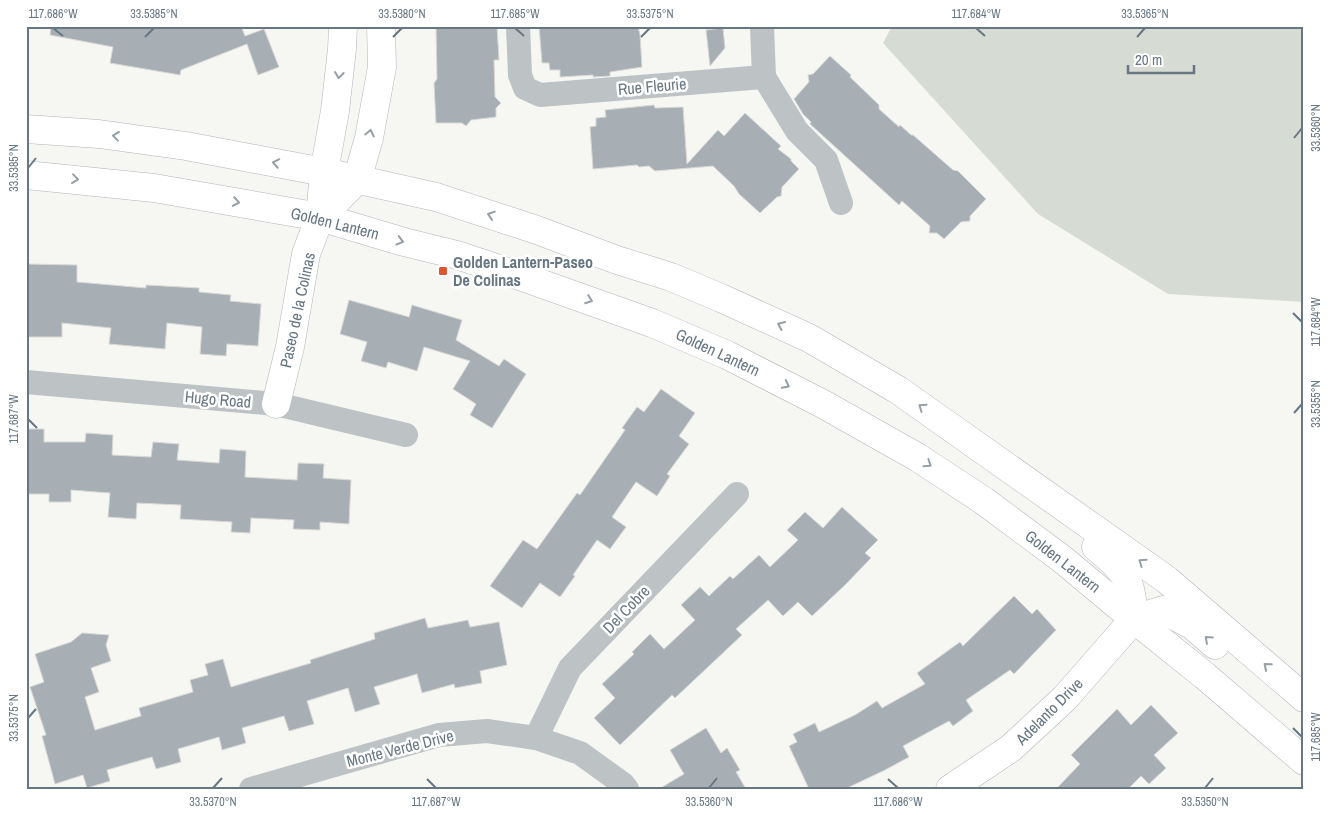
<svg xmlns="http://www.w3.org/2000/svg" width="1330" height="815" viewBox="0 0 1330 815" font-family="'Archivo Narrow',sans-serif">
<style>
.green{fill:#d6dbd3}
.building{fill:#a7afb4;stroke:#d8d8d6}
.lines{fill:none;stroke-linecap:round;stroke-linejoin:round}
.secondary-casing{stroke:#b2b7bc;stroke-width:29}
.primary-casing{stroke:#b1b6ba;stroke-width:29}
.street{stroke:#bdc2c5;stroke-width:24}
.secondary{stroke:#fff;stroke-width:28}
.primary{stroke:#fff;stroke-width:28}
.oneway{stroke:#959fa8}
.ticks{fill:none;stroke:#677683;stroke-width:2}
.poi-dot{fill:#da5730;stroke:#fff;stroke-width:2}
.labels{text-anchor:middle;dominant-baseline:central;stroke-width:5;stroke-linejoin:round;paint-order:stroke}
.street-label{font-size:16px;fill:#677683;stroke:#fff}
.poi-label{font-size:16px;font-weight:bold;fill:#677683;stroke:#fff;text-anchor:start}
.neatline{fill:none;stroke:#677683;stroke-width:2}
.ticks-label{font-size:12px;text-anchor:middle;fill:#677683}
</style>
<rect width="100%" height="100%" fill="#f6f6f3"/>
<path class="green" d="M892 26H1304V302L1168 294 1038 214 883 43Z"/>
<g class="building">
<path d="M51 26H241L245 36 264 29 279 67 258 75 247 44 181 70 180 75 110 63 113 47 50 35Z"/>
<path d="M436 26H497L499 60H494L495 97 501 103 496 108V117L471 120 466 126 462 123H436L434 83 437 79Z"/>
<path d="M539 26H638L640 35 642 67 610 72V76L593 77V75L560 77V70H550L549 63H542Z"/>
<path d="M723 28 725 48 710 66 706 30Z"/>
<path d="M830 56 851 75 850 77 879 105V109L899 127 900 125 911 135H913L953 170 958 171 986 199 970 216V221L961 222 944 239 937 233H929L930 226 902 201 899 205 810 124 811 122 803 114 794 99 809 82 808 75 813 74Z"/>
<path d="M654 105 655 108 683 107 687 164 718 130 724 136 745 113 781 146 778 149 791 159V161L799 169 782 187 781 196 777 197 760 213 739 194 734 186 713 166 655 171 649 166 639 167 637 165 593 169 590 127 596 126V118L606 117 605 110Z"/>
<path d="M26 264 77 265V282L146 288V285L199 288V292L231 295 230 301 261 304 258 346 227 344 226 356 200 354 202 327 167 323 165 349 109 344 111 328 62 323V337H26Z"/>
<path d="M349 300 409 317 412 305 462 320 456 340 499 366 504 359 526 374 492 428 470 415 476 404 453 389 470 361 424 347 417 371 388 362 386 368 361 361 367 342 340 334Z"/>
<path d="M661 389 695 413 679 436 689 444 667 474 670 476 657 496 636 482 612 517 626 527 610 549 597 540 573 575 575 576 560 597 540 583 522 608 490 586 523 540 537 549 577 493 580 495 625 430 622 428 637 407 644 412Z"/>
<path d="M26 429H44V442H85L86 433 113 435 112 455 151 457 153 442 179 444 177 460 219 463 220 449 246 451 245 477 297 480 298 463 324 464 323 478 351 480 349 524 320 522V530L293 529 294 520 251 518 250 533 231 532 232 522 180 519 181 505 137 503 136 519 108 517 110 493 71 490V502H49V494H26Z"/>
<path d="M842 507 878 540 865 553 871 558 845 585 812 616 798 602 783 616 768 600 736 629 742 635 675 698 672 695 620 745 594 718 615 698 602 684 634 654 632 652 650 634 664 649 695 620 681 605 700 587 709 596 730 576 733 579 759 555 770 567 798 540 787 530 805 512 823 528Z"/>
<path d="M1014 596 1032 614 1037 609 1056 630 1014 674 1010 670 966 700 973 711 953 726 949 721 903 746 909 757 885 770 845 789H809L789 746 797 742 793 734 815 723 819 732 855 715 877 701 882 708 925 684 917 673 960 642 963 646Z"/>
<path d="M425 618 428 628 468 620 470 627 499 622 507 665 480 671 482 683 455 688 454 684 422 693 417 674 374 687 380 704 355 712 348 688 307 701 314 724 289 731 284 716 242 728 246 743 222 750 219 737 178 749 181 762 156 769 152 757 107 770 110 781 87 788 83 775 55 784 42 736 46 735 30 687 44 682 35 654 71 642 82 633 109 635 106 645 111 661 91 668 99 692 85 697 95 730 141 716 139 708 193 692 190 680 208 675 205 664 223 659 231 687 311 663 310 660 375 639 374 633Z"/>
<path d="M1151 705 1178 733 1154 755 1166 768 1149 784 1141 776 1128 789H1056L1080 764 1071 755 1117 709 1131 725Z"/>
<path d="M706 728 721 753 727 748 740 770 736 772 746 789H659L684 774 670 750Z"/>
</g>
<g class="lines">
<defs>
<g id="secondary">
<path d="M320 217 357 180 369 138 382 67 381 26"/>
<path d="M276 404 290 347 306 254 320 217 324 172 335 111 342 49 343 26"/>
<path d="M950 789 1011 748 1065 698 1134 619"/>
</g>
<g id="primary">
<path d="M26 129 99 134 186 146 324 172 436 197 537 230 617 260 671 277 721 298 809 338 898 390 1167 580 1304 698"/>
<path d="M26 175 154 188 320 217 404 242 457 255 517 275 652 323 727 355 823 404 917 457 984 501 1062 559 1134 619 1205 676 1304 761"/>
<path d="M1096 547C1127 572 1131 579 1134 619L1163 610 1192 625 1215 645"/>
</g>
</defs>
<use href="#secondary" class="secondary-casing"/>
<use href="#primary" class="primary-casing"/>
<g class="street">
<path d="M518 26 520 75 525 88 540 95 764 77"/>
<path d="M762 26 764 77 797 131 826 160 841 203"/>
<path d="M26 382 276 404 406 435"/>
<path d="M536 738 570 668 737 494"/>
<path d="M251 789 439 735 487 731 536 738 580 753 623 784 627 789"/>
</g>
<use href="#secondary" class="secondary"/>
<use href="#primary" class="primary"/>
</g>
<defs><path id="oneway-chevron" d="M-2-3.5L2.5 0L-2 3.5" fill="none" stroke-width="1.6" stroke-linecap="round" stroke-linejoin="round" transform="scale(1.25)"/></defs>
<g class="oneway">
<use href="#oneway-chevron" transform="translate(339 75) rotate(97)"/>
<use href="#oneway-chevron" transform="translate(370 133) rotate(-78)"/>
<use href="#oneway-chevron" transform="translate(116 136) rotate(-173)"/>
<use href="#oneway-chevron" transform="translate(276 163) rotate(-169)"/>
<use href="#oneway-chevron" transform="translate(75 179) rotate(7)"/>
<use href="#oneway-chevron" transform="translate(236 202) rotate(10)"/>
<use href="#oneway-chevron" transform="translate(491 215) rotate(-162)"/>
<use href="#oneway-chevron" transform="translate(400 241) rotate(16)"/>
<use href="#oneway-chevron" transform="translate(589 300) rotate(20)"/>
<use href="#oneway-chevron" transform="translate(781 325) rotate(-156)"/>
<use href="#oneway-chevron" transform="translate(786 385) rotate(27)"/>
<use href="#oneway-chevron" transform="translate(922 407) rotate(-145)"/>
<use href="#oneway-chevron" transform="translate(928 464) rotate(34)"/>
<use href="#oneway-chevron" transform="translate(1142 562) rotate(-145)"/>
<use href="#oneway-chevron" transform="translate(1208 639) rotate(-138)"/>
<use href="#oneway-chevron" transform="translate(1267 666) rotate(-139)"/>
</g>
<path class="ticks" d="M53 28 63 36M515 28 524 36M976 28 985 36M145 37 154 28M393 37 402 28M641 37 650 28M1137 37 1145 28M1294 138 1302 128M28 168 36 158M1293 313 1302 322M1294 413 1302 404M28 419 37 428M28 718 36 709M1293 728 1302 737M427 779 436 788M888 779 898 788M213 788 222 778M709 788 717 778M1205 788 1213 778"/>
<rect class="poi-dot" x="438" y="266" width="10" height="10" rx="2.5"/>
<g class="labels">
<g class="street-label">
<text transform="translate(652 86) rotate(-5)">Rue Fleurie</text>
<text transform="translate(335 223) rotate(14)">Golden Lantern</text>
<text transform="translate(297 310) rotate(-78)">Paseo de la Colinas</text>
<text transform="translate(718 352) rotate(25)">Golden Lantern</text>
<text transform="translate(218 399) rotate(5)">Hugo Road</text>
<text transform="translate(1063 561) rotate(38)">Golden Lantern</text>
<text transform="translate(626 609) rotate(-46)">Del Cobre</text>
<text transform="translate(1049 711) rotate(-45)">Adelanto Drive</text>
<text transform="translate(400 748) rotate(-14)">Monte Verde Drive</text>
</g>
<g class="poi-label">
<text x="453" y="262">Golden Lantern-Paseo<tspan x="453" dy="18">De Colinas</tspan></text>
</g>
</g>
<rect width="1330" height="815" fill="none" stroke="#ffffff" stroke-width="55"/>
<path d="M1128 65v8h66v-8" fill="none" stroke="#677683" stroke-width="2.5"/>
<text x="1135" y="65" font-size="15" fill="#677683" stroke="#ffffff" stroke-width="4" paint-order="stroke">20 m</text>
<rect x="28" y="28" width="1274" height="760" class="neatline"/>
<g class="ticks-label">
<text x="53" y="18">117.686°W</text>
<text x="154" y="18">33.5385°N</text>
<text x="402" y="18">33.5380°N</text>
<text x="515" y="18">117.685°W</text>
<text x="650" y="18">33.5375°N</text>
<text x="976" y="18">117.684°W</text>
<text x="1145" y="18">33.5365°N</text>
<text transform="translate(1316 128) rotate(-90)" y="4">33.5360°N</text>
<text transform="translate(14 168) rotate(-90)" y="4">33.5385°N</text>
<text transform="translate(1316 322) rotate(-90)" y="4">117.684°W</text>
<text transform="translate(1316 404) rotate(-90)" y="4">33.5355°N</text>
<text transform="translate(14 419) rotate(-90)" y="4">117.687°W</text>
<text transform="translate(14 718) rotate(-90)" y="4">33.5375°N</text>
<text transform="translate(1316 737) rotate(-90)" y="4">117.685°W</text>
<text x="213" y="806">33.5370°N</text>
<text x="436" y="806">117.687°W</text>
<text x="709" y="806">33.5360°N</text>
<text x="898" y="806">117.686°W</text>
<text x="1205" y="806">33.5350°N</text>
</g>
</svg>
